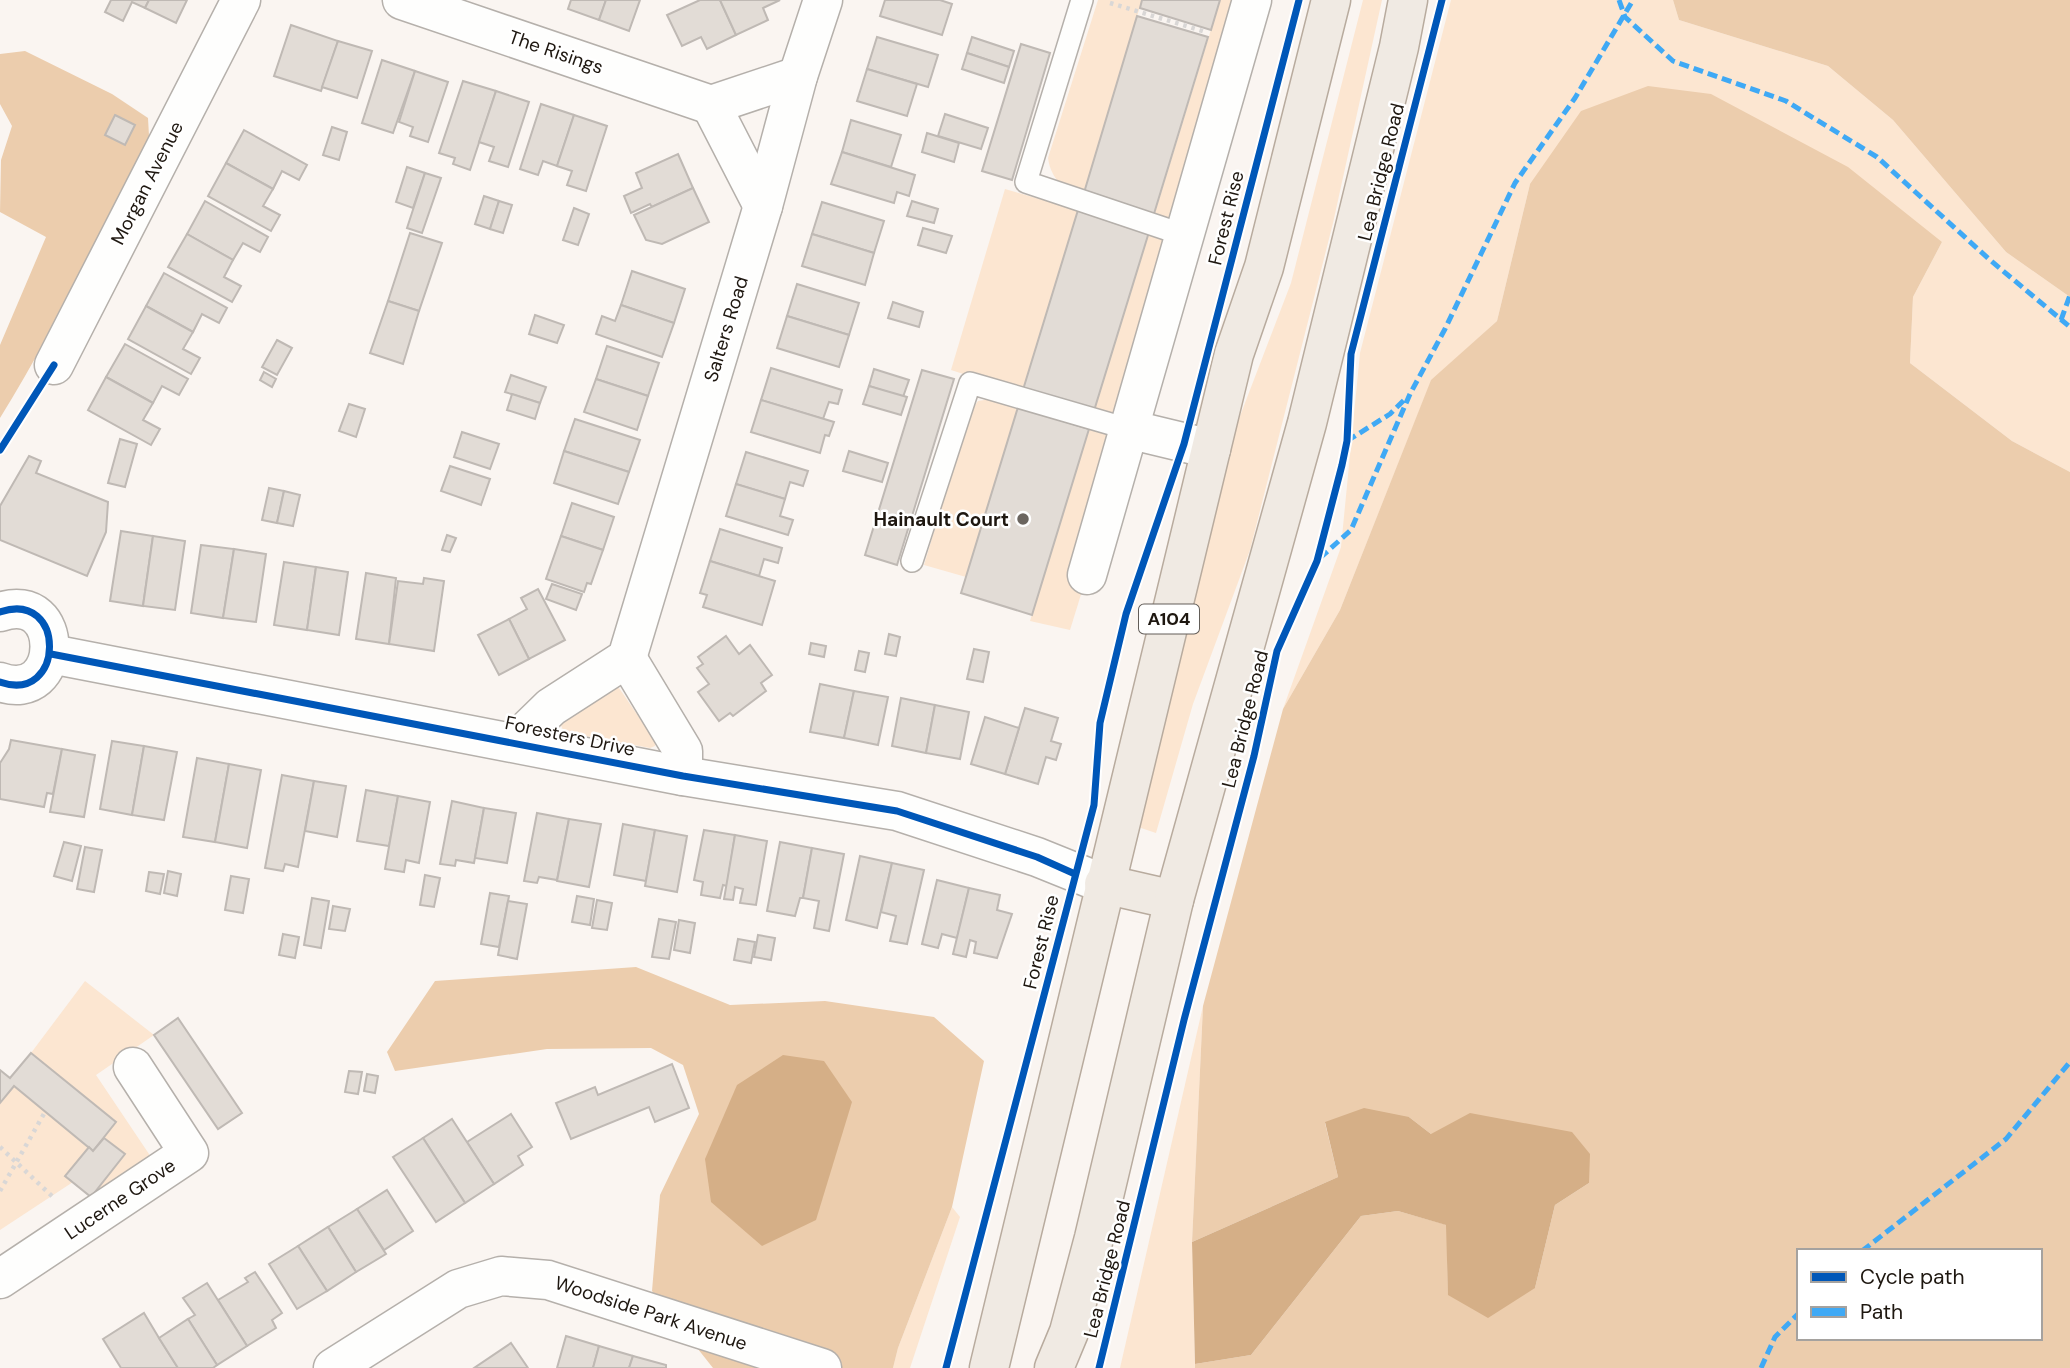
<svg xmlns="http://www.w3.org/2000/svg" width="2070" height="1368" viewBox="0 0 2070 1368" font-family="'DM Sans',sans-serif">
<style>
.green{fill:#fce6d1}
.forest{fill:#eccdad;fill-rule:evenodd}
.water{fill:#d5af87}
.building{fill:#e2dcd6;stroke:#bfb9b4;stroke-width:2}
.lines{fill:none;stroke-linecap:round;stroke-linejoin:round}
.service-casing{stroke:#b5b0ab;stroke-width:24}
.minor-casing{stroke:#b5b0ab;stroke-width:41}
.primary-casing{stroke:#b8ab9e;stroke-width:41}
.path{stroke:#d9d7d6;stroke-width:4.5;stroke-dasharray:3.5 5;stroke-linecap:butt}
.service{stroke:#fefefd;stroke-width:21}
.minor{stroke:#fefefd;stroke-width:38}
.primary{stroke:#f0eae3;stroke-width:38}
.quiet{stroke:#3fa9f5;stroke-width:5;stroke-dasharray:10 5;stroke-linecap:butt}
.cycleway-casing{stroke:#fff;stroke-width:11}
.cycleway{stroke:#0057b8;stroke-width:7}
.poi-dot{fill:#6b655f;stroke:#fff;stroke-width:2.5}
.labels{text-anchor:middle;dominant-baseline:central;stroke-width:5;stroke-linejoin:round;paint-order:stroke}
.shield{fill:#fff;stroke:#625d58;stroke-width:2}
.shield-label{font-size:18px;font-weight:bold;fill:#1e1710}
.street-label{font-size:19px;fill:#1e1710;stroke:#fff}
.poi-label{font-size:19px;font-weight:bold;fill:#1e1710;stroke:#fff;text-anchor:end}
</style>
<rect width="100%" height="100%" fill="#faf5f1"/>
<g class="green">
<path d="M1098 0H1142L1083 196C1063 189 1051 179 1048 158Z"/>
<path d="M1220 0H1252L1087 575 1070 630 1030 621Z"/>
<path d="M1363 0H1382L1333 223 1250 550 1193 704 1156 833 1138 827 1227 450 1291 283Z"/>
<path d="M1451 0H1673L1679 20 1828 66 1893 120 2006 252 2070 297V472L2012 441 1910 363 1913 297 1942 242 1530 184 1497 321 1431 381 1340 610 1283 709 1341 547 1360 353Z"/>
<path d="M1005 189 1078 210 1022 393 951 370Z"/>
<path d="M991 399 1018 407 966 577 924 565 970 412 978 401Z"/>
<path d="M613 687 619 688 656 742 655 746 650 748 564 732 559 721Z"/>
<path d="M85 981 154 1035 96 1075 151 1157 91 1197 125 1155 104 1138 116 1121 31 1053Z"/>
<path d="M1203 1006 1192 1242 1195 1368H1120Z"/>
<path d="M14 1086 89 1147 66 1176 73 1182 0 1230V1103Z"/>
<path d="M952 1207 960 1217 910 1368H893L898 1348Z"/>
</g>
<g class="forest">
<path d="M1673 0H2070V297L2006 252 1893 120 1828 66 1679 20Z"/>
<path d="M25 51 112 94 148 118 149 136C102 232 56 327 0 418V345L46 237 0 212 1 160 12 126 0 104V54Z"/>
<path d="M1648 86 1711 94 1848 167 1942 242 1913 297 1910 363 2012 441 2070 472V1368H1195V1364L1251 1355 1361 1216 1398 1211 1447 1225 1448 1294 1535 1288 1555 1205 1589 1183 1431 1134 1409 1117 1325 1123 1338 1177 1192 1242 1203 1006 1283 709 1340 610 1431 380 1497 321 1530 184 1581 111ZM1799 1251H2040V1338H1799Z"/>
<path d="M636 967 730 1005 825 1001 934 1017 984 1061 952 1207 898 1348 893 1368H713L652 1291 660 1195 699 1114 683 1065 651 1048 547 1049 395 1071 387 1052 435 981Z"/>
</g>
<g class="water">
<path d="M783 1055 824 1061 852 1102 816 1220 762 1246 711 1202 705 1159 737 1085Z"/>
<path d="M1364 1108 1409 1117 1431 1134 1470 1113 1572 1132 1590 1154 1589 1183 1555 1205 1535 1288 1488 1318 1448 1295 1446 1225 1398 1211 1361 1216 1251 1355 1195 1364 1192 1242 1338 1177 1325 1122Z"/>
</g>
<g class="building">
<path d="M111 0H149L145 8 132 2 123 21 105 12Z"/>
<path d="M149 0H187L176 23 145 8Z"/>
<path d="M571 0H606L599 20 568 9Z"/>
<path d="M606 0H640L629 31 599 20Z"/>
<path d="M700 0H720L736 35 707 49 701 37 682 46 667 15Z"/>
<path d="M720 0H780L763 8 768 20 736 35Z"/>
<path d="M885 0H940L952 4 942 35 880 16Z"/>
<path d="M1142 0H1220L1211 30 1140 8Z"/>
<path d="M1137 16 1208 37 1153 217 1083 196Z"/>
<path d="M291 25 338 41 321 91 274 76Z"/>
<path d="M877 37 938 55 928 87 867 69Z"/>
<path d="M972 37 1014 51 1009 67 967 53Z"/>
<path d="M338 41 372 51 357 98 322 87Z"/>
<path d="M1021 44 1050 53 1012 180 982 171Z"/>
<path d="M967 53 1009 67 1004 83 962 69Z"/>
<path d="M382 60 415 71 393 133 362 123Z"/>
<path d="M867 69 917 84 907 116 857 101Z"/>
<path d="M415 71 448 82 428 142 410 136 413 127 399 122Z"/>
<path d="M463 81 496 91 470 170 453 164 455 158 439 153Z"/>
<path d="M496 91 529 102 508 167 489 161 494 147 479 142Z"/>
<path d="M541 104 574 115 557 166 543 161 538 175 520 169Z"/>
<path d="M945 114 988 128 981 149 938 136Z"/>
<path d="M115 115 135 125 125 145 105 135Z"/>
<path d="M574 115 607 126 586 191 567 185 572 171 557 166Z"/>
<path d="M851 120 901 135 891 167 842 152Z"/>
<path d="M332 127 347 132 339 160 323 155Z"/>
<path d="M244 130 307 165 299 180 282 171 273 189 226 163Z"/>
<path d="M927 133 959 143 954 162 922 152Z"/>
<path d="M842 152 915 175 909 196 897 192 894 203 831 184Z"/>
<path d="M678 154 693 188 652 207 650 204 631 213 624 196 642 188 636 173Z"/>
<path d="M226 163 273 189 263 206 280 215 271 231 208 196Z"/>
<path d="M407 167 425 173 413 208 396 202Z"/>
<path d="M425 173 441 178 422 233 407 228Z"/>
<path d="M693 188 709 222 662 244 646 240 634 215Z"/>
<path d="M484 196 499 201 490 229 475 224Z"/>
<path d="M205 201 268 237 260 252 243 243 233 260 187 234Z"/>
<path d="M499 201 512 205 503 233 490 229Z"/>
<path d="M912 201 938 209 934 223 907 216Z"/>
<path d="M822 202 884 221 874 253 812 234Z"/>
<path d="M574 208 589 214 578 245 563 240Z"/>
<path d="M1078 210 1149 232 1093 414 1022 393Z"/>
<path d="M923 228 952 236 946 253 918 245Z"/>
<path d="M410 233 442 243 419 311 388 301Z"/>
<path d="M187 234 233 260 224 277 241 286 232 302 168 267Z"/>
<path d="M812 234 874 253 865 285 802 266Z"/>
<path d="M632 271 685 289 674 323 621 305Z"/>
<path d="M164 273 227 308 219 323 202 314 193 332 146 306Z"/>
<path d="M797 284 859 303 849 335 787 316Z"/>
<path d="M388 301 419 311 403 364 370 353Z"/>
<path d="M893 302 923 312 919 327 888 318Z"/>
<path d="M621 305 674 323 662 357 596 334 602 316 615 321Z"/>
<path d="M146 306 193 332 183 349 200 358 191 374 128 339Z"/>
<path d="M535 315 564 325 557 343 529 334Z"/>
<path d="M787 316 849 335 839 367 777 348Z"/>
<path d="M277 340 292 348 277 375 262 367Z"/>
<path d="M125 344 188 379 179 395 162 386 153 403 106 377Z"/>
<path d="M607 346 659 363 648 396 596 379Z"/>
<path d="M771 368 842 390 838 404 829 402 823 419 761 400Z"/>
<path d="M874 369 909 380 903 397 869 386Z"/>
<path d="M922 370 954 379 897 565 865 555Z"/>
<path d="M264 372 276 379 272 387 260 380Z"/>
<path d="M511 375 546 387 540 403 505 392Z"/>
<path d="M106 377 153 403 143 420 160 429 151 445 88 410Z"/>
<path d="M596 379 648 396 637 430 584 412Z"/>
<path d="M869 386 907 397 901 415 863 404Z"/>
<path d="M512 394 540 403 535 419 507 410Z"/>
<path d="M761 400 834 422 829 436 825 435 820 453 751 432Z"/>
<path d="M349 404 365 409 356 437 339 431Z"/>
<path d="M1018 407 1089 429 1032 615 961 593Z"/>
<path d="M575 419 640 440 629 472 564 451Z"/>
<path d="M462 432 499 444 490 469 454 457Z"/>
<path d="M120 439 137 444 125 487 108 483Z"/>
<path d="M564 451 629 472 618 504 554 483Z"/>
<path d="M849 451 888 463 882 482 843 471Z"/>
<path d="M746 452 808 471 803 486 790 482 785 499 736 484Z"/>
<path d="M29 456 41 461 36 473 108 502 106 532 87 576 0 540V506Z"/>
<path d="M450 466 490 479 481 505 441 491Z"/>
<path d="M736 484 785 499 780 516 793 520 788 535 726 516Z"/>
<path d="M269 488 284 491 277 523 262 520Z"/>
<path d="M284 491 300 495 293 526 277 523Z"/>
<path d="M572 503 614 517 603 550 561 536Z"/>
<path d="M720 529 782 548 778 563 764 559 759 576 710 561Z"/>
<path d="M121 531 153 536 143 606 110 601Z"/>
<path d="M447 535 456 538 450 552 442 550Z"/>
<path d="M153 536 185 541 175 610 143 606Z"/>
<path d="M561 536 603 550 591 584 587 583 584 592 546 579Z"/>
<path d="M201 545 234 549 223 618 191 613Z"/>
<path d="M234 549 266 554 256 622 223 618Z"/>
<path d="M710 561 775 581 762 625 703 607 707 595 700 593Z"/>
<path d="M284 562 316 567 307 630 274 625Z"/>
<path d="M316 567 348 572 339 635 307 630Z"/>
<path d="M366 573 396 578 389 644 356 639Z"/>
<path d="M424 578 444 581 434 651 389 644 398 581 423 584Z"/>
<path d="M552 584 582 594 576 610 546 599Z"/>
<path d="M538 589 565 640 529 659 509 619 527 609 521 598Z"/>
<path d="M509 619 529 659 499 675 478 635Z"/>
<path d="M889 634 900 637 896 656 885 654Z"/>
<path d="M726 636 739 654 750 645 772 675 761 683 766 691 733 716 730 713 719 721 698 692 709 684 697 668 703 664 698 657Z"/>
<path d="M811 643 826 646 824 657 809 654Z"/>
<path d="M974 649 989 652 983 682 967 679Z"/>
<path d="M859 651 869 653 865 672 855 670Z"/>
<path d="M820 684 854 691 844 738 810 732Z"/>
<path d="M854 691 888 697 878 745 844 738Z"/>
<path d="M901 698 935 705 926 753 892 746Z"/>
<path d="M935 705 969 712 960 759 926 753Z"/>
<path d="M1025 708 1058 718 1051 741 1061 744 1056 760 1046 757 1038 784 1005 774Z"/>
<path d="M985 717 1019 728 1005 774 971 764Z"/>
<path d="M11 740 62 749 53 794 47 793 44 807 0 799V763L9 749Z"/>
<path d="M112 741 144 746 132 815 100 809Z"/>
<path d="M144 746 177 752 164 820 132 815Z"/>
<path d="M62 749 95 755 84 817 50 812Z"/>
<path d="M197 758 229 764 215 842 183 837Z"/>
<path d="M229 764 261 770 247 848 215 842Z"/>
<path d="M282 775 314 781 298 867 285 864 283 871 265 868Z"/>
<path d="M314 781 346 786 337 837 305 831Z"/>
<path d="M366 790 398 796 389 846 357 841Z"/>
<path d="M398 796 430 802 419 863 406 860 404 872 385 869Z"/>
<path d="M452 801 484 808 474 863 456 860 455 866 440 864Z"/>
<path d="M484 808 516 813 507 863 475 858Z"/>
<path d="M537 813 569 819 557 880 539 877 537 883 524 881Z"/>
<path d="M569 819 601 824 589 887 557 881Z"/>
<path d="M623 824 655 830 646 881 614 875Z"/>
<path d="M655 830 687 836 677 892 645 886Z"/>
<path d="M704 830 735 835 727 886 723 885 720 898 701 895 703 882 694 880Z"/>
<path d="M735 835 767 841 756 905 740 903 743 889 735 887 733 900 724 899Z"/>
<path d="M64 842 81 846 72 881 54 876Z"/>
<path d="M780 842 812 848 803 898H800L795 916 767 911Z"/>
<path d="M85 847 102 850 94 892 77 889Z"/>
<path d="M812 848 844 854 829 931 814 928 819 901 803 898Z"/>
<path d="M860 856 892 863 877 928 846 920Z"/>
<path d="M892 863 924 870 907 944 890 941 896 916 881 912Z"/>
<path d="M168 871 181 874 177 896 164 893Z"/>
<path d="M149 872 164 874 160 894 146 891Z"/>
<path d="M425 875 440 878 434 907 420 905Z"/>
<path d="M231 876 249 879 243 913 225 910Z"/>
<path d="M937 880 969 888 957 938 942 934 938 948 922 944Z"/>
<path d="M969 888 1000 895 997 910 1012 914 997 958 974 953 976 942 970 940 966 957 953 954Z"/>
<path d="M490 893 509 896 499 947 481 944Z"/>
<path d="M577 896 594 899 590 925 572 922Z"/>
<path d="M312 898 329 901 321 948 304 945Z"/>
<path d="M597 900 612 903 607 930 592 928Z"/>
<path d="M508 901 527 904 517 959 498 955Z"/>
<path d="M333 906 350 909 345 931 329 929Z"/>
<path d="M659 919 676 922 669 959 652 957Z"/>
<path d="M679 920 695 923 690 953 674 950Z"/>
<path d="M283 934 299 937 295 958 279 955Z"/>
<path d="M758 935 775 938 771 960 754 957Z"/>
<path d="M738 939 755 942 751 963 734 960Z"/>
<path d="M178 1018 242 1113 218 1129 154 1035Z"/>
<path d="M31 1053 116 1122 93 1151 14 1086 0 1103V1070L10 1078Z"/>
<path d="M672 1064 689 1108 655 1122 649 1107 571 1139 556 1103 595 1087 598 1095Z"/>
<path d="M349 1071 362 1072 358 1094 345 1092Z"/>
<path d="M367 1074 378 1076 375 1093 364 1091Z"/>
<path d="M511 1114 532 1147 518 1156 523 1165 494 1184 467 1142Z"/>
<path d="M452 1119 494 1184 465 1203 423 1138Z"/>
<path d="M104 1138 125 1154 91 1197 65 1176 89 1147 93 1151Z"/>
<path d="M423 1138 465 1203 436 1222 393 1157Z"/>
<path d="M387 1190 413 1231 384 1250 357 1209Z"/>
<path d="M357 1209 386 1254 356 1272 328 1227Z"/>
<path d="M328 1227 356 1272 327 1291 298 1246Z"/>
<path d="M298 1246 327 1291 297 1309 269 1264Z"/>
<path d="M255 1272 282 1313 272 1320 276 1328 247 1346 218 1300 248 1282 245 1278Z"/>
<path d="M207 1283 247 1346 217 1365 188 1319 195 1315 183 1298Z"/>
<path d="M144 1313 159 1338 178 1368H121L103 1339Z"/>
<path d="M188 1319 217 1365 213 1368H178L159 1338Z"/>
<path d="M566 1336 599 1346 593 1368H557Z"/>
<path d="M511 1343 528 1368H474Z"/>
<path d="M599 1346 633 1356 629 1368H593Z"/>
<path d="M633 1356 666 1365V1368H629Z"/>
</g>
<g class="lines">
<defs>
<g id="service">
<path d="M1082 0 1026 182 1184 235"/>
<path d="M912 561 970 383 1128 429"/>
</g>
<g id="minor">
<path d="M402 0 711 105 798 76"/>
<path d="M711 105 763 206"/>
<path d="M54 365 241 0"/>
<path d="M1128 429 1211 449"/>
<path d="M1087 575 1252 0"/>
<path d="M0 612C67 589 65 705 0 682"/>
<path d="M51 654 683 776 897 811 1037 857 1104 884"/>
<path d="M627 658 683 751V776"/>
<path d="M516 741 551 707 627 658 763 206 798 76 823 0"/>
<path d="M0 1279 189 1153 133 1067"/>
<path d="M333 1368 458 1289 501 1276 548 1280 822 1368"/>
</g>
<g id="primary">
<path d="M1104 884 1174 900"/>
<path d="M989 1368 1234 354 1264 267 1331 0"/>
<path d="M1054 1368 1069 1332 1094 1238 1174 900 1307 423 1399 47 1408 0"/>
</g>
</defs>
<use href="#service" class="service-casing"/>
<use href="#minor" class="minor-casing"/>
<use href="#primary" class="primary-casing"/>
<g class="path">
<path d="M1110 3 1206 32"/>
<path d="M0 1147 54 1198"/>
<path d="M0 1191 45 1112"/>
</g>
<use href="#service" class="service"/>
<use href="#minor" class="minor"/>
<use href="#primary" class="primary"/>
<g class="quiet">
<path d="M1619 0 1625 17 1673 61 1786 101 1877 157 1990 260 2070 327"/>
<path d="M2061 320 2070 295"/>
<path d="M1347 441 1390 414 1405 399"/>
<path d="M1320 558 1351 530 1410 394 1445 329 1515 183 1575 98 1633 0"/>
<path d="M1862 1251 2006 1139 2070 1062"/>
<path d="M1761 1368 1775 1337 1799 1313"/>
</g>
<defs>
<g id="cycleway">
<path d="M0 450 54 365"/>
<path d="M0 612C67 589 65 705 0 682"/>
<path d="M51 654 683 776 897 811 1037 857 1075 874"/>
<path d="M946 1368 1094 805 1100 723 1126 614 1184 444 1299 0"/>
<path d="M1099 1368 1184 1020 1254 756 1277 651 1317 561 1342 465 1347 441 1351 354 1442 0"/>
</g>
</defs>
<use href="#cycleway" class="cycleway-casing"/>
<use href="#cycleway" class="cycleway"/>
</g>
<circle class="poi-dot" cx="1023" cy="519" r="7"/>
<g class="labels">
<rect class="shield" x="1139" y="604.5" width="60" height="29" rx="5"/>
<g class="shield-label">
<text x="1169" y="619">A104</text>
</g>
<g class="street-label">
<text transform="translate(556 52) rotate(19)">The Risings</text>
<text transform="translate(1381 172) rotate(-76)">Lea Bridge Road</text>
<text transform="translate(147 183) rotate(-63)">Morgan Avenue</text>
<text transform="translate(1226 218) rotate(-76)">Forest Rise</text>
<text transform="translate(726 329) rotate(-73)">Salters Road</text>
<text transform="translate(1245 719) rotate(-76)">Lea Bridge Road</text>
<text transform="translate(570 736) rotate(12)">Foresters Drive</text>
<text transform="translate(1041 942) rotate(-76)">Forest Rise</text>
<text transform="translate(120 1199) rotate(-34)">Lucerne Grove</text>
<text transform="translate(1107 1269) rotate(-76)">Lea Bridge Road</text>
<text transform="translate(651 1313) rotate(18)">Woodside Park Avenue</text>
</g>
<g class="poi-label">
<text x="1009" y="519">Hainault Court</text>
</g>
</g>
<rect x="1797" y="1249" width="245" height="91" fill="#ffffff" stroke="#a5a29f" stroke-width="2"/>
<rect x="1811" y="1272" width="35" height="10" fill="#0057b8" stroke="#a5a29f" stroke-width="2"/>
<text x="1860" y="1284" font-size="21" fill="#1e1710">Cycle path</text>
<rect x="1811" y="1307" width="35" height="10" fill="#3fa9f5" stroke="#a5a29f" stroke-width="2"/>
<text x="1860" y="1319" font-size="21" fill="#1e1710">Path</text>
</svg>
